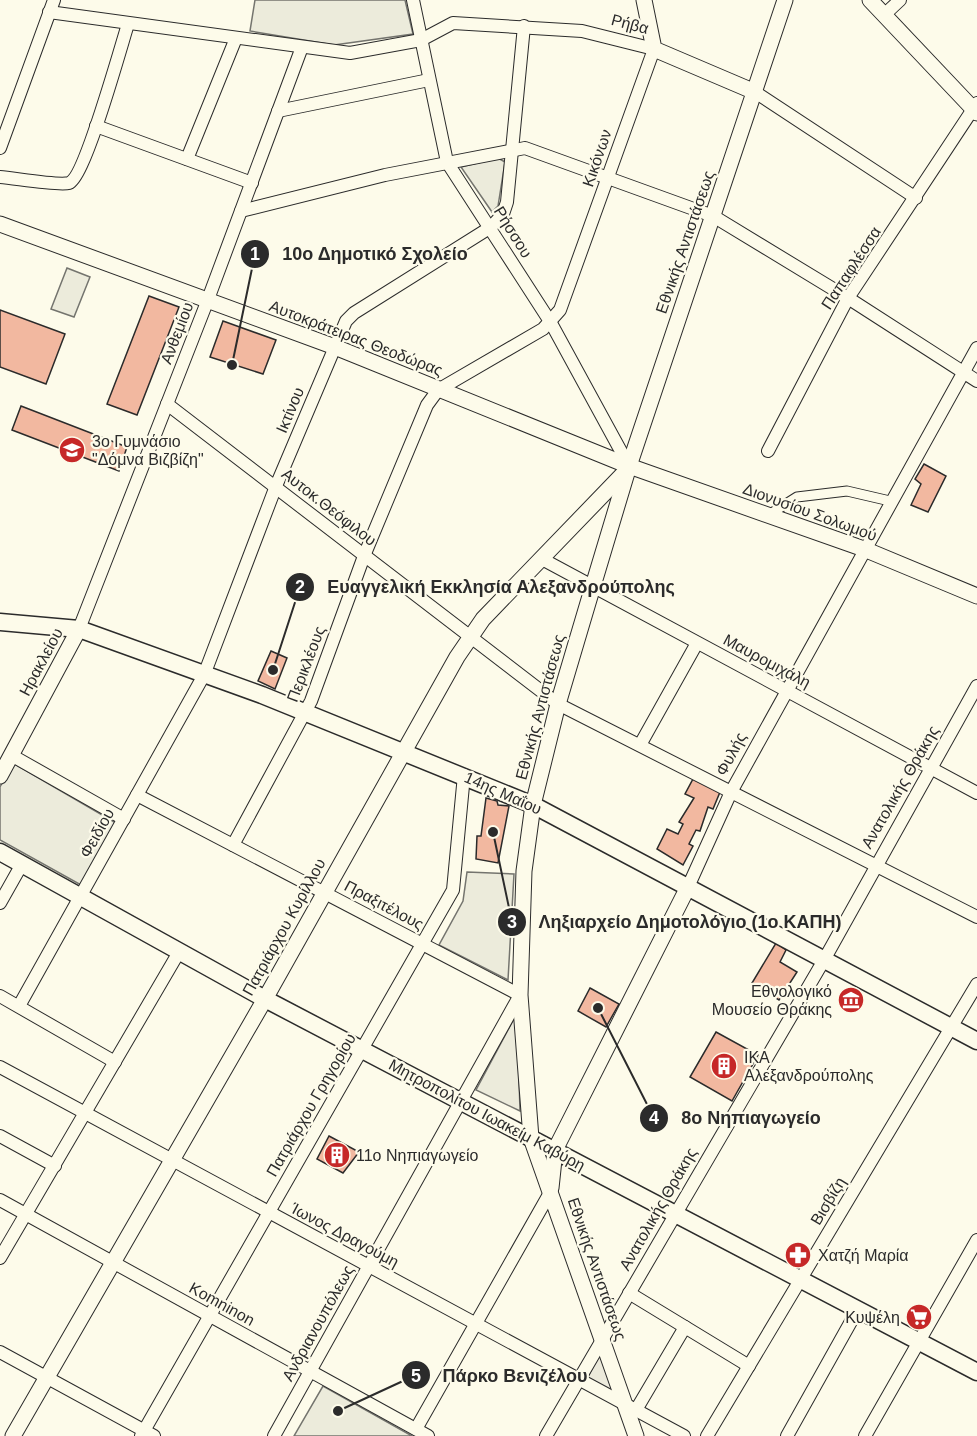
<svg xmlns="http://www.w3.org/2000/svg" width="977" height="1436" viewBox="0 0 977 1436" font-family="Arial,sans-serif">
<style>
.green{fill:#ecebdb;stroke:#74746e;stroke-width:1.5}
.parking{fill:#eceadb;stroke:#74746e;stroke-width:1.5}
.building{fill:#f2b8a0;stroke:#2b2b2b;stroke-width:1.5}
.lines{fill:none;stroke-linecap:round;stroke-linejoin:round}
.pedestrian-casing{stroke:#2b2b2b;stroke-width:11}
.minor-casing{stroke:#2b2b2b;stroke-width:14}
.tertiary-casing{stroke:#2b2b2b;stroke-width:17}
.secondary-casing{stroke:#2b2b2b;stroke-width:19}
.pedestrian{stroke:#fdfbea;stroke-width:9}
.minor{stroke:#fdfbea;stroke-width:12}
.tertiary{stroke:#fdfbea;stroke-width:15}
.secondary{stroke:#fdfbea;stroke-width:16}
.labels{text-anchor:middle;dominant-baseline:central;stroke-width:4.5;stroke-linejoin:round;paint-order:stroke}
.street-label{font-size:16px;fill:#2b2b2b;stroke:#fdfbea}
.poi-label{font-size:16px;fill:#2b2b2b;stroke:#fdfbea;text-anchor:start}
.leader{fill:none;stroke:#2b2b2b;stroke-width:2}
.callout-dot{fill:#2b2b2b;stroke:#fdfbea;stroke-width:2}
.mark-label{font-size:18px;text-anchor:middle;font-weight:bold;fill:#fff}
.callout-label{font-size:18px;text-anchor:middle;font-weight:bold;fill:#2b2b2b;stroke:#fdfbea;stroke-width:4.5;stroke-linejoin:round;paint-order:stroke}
</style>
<rect width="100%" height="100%" fill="#fdfbea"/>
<g class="green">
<path d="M255 0H405L413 34 334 45 250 31Z"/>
<path d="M498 158 505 162 498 206 492 212 461 167Z"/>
<path d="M67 268 90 277 74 317 51 309Z"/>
<path d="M13 763 116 823 81 885 0 840V787Z"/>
<path d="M467 872 514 874 508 980 439 945 463 901Z"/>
<path d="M517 1013 520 1111 476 1090Z"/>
<path d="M323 1386 412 1436H294Z"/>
</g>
<path class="parking" d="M601 1351 616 1394 587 1379Z"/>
<g class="building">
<path d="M149 296 179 307 137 415 107 404Z"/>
<path d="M0 310 65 334 46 384 0 367Z"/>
<path d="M223 321 276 340 263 374 210 357Z"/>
<path d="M21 406 127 447 119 471 12 430Z"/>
<path d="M924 464 946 476 928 512 911 505 921 484 915 479Z"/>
<path d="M271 651 287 658 275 689 258 681Z"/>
<path d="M693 779 720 792 713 809 708 807 700 831 696 830 689 844 693 846 683 865 657 849 667 829 678 834 683 824 679 822 694 798 685 794Z"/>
<path d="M486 798 497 801 498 805 509 806 498 863 476 859 477 836H481Z"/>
<path d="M776 943 786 950 780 962 797 972 779 1000 752 983Z"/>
<path d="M590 988 619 1004 606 1027 578 1011Z"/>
<path d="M716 1032 758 1055 732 1101 690 1077Z"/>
<path d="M329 1136 359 1152 343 1173 317 1159Z"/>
</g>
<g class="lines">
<defs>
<path id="pedestrian" d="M767 516 797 497 847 491 890 501"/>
<g id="minor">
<path d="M413 0 447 162 551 323 629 466"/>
<path d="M49 12 350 53 421 40 453 23 582 31 654 49 560 310 543 329 438 390 427 405 364 556 311 701 233 845"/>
<path d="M884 15 900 0"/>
<path d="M755 92 916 198"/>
<path d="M278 111 429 80"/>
<path d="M96 126 252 183"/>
<path d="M0 148 54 0"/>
<path d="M187 159 236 38"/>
<path d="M0 177C14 178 58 186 69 183 85 177 121 46 128 24"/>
<path d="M241 211 385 175 525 148 713 216 848 298 977 381"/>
<path d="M167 404 558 704 977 917"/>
<path d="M768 451 848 298 977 103"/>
<path d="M542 559 977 793"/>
<path d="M79 629 207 302 302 47"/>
<path d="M640 745 697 643"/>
<path d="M11 755 124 819"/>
<path d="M137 795 520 995 274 1436"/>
<path d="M688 887 731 792 977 348"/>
<path d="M0 903 22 864"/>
<path d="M0 996 115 1062"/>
<path d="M19 1006 204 675 276 486 346 321 354 313 491 227 503 214 507 202 524 26"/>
<path d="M0 1067 684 1436"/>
<path d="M0 1136 55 1166"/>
<path d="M0 1200 428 1436"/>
<path d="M0 1258 179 952"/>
<path d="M629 1293 749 1366"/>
<path d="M0 1352 154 1436"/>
<path d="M636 1410 685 1327"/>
<path d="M416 1429 551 1191"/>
<path d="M141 1436 453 890 464 775"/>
<path d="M546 1436 824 960 977 686"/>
<path d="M707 1436 977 984"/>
<path d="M787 1436 858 1309"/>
<path d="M865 1436 977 1240"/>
</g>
<g id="tertiary">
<path d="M644 0 654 49 755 92"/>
<path d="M870 0 977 113"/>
<path d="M0 224 335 347 629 466 864 549 977 596"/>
<path d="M0 776 79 629"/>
<path d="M551 1188 555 1150 688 887"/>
<path d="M13 1436 265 999 457 657 483 619 624 473"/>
<path d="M636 1436 531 1138 520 995 524 871 533 805 558 704 593 586 629 466 785 0"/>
</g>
<g id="secondary">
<path d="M0 622 79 629 93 634 262 695 533 805 977 1041"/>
<path d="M0 852 265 999 977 1372"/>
</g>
</defs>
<use href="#pedestrian" class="pedestrian-casing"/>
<use href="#minor" class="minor-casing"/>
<use href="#tertiary" class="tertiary-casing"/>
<use href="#secondary" class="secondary-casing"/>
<use href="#pedestrian" class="pedestrian"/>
<use href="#minor" class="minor"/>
<use href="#tertiary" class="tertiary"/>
<use href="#secondary" class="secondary"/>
</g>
<defs>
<symbol id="school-disc" viewBox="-11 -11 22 22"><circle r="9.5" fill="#c62828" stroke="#fdfbea"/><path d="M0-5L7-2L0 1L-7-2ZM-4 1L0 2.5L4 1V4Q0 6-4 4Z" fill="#fff"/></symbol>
<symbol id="museum-disc" viewBox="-11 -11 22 22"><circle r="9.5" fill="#c62828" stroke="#fdfbea"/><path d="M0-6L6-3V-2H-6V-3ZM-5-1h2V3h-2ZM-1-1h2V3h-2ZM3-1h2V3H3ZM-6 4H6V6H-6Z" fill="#fff"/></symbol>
<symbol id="building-disc" viewBox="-11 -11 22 22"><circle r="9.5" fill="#c62828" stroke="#fdfbea"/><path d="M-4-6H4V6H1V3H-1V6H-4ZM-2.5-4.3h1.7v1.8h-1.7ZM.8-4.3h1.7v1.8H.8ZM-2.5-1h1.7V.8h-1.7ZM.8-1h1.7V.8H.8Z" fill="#fff"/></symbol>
<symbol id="pharmacy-disc" viewBox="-11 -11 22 22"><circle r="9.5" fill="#c62828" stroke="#fdfbea"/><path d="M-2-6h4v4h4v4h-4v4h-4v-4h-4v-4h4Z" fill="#fff"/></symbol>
<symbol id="supermarket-disc" viewBox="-11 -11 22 22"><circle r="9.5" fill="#c62828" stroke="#fdfbea"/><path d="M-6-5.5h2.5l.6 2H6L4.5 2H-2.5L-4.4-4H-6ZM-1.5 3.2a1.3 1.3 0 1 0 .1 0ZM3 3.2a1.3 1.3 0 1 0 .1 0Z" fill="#fff"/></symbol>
</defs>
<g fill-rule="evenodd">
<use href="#school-disc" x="57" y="435" width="30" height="30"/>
<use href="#museum-disc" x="836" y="985" width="30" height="30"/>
<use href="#building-disc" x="709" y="1051" width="30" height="30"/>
<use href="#building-disc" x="322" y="1140" width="30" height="30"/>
<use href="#pharmacy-disc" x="783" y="1240" width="30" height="30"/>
<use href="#supermarket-disc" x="904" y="1302" width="30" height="30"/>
</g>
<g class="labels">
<g class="street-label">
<text transform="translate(630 24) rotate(15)">Ρήβα</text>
<text transform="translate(597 158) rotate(-71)">Κικόνων</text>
<text transform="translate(513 232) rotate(58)">Ρήσσου</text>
<text transform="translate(685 242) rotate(-71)">Εθνικής Αντιστάσεως</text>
<text transform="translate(851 268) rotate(-57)">Παπαφλέσσα</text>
<text transform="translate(177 333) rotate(-69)">Ανθεμίου</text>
<text transform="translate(356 338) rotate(21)">Αυτοκράτειρας Θεοδώρας</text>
<text transform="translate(290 410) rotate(-67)">Ικτίνου</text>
<text transform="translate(329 507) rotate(38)">Αυτοκ.Θεόφιλου</text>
<text transform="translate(810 512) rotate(20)">Διονυσίου Σολωμού</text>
<text transform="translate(767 661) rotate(28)">Μαυρομιχάλη</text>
<text transform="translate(41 662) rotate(-62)">Ηρακλείου</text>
<text transform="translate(306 664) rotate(-69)">Περικλέους</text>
<text transform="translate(540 707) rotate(-75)">Εθνικής Αντιστάσεως</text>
<text transform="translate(731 754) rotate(-62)">Φυλής</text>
<text transform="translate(900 787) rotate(-60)">Ανατολικής Θράκης</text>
<text transform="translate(503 793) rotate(24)">14ης Μαΐου</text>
<text transform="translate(97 833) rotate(-61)">Φειδίου</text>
<text transform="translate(384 905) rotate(28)">Πραξιτέλους</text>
<text transform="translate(284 927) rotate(-61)">Πατριάρχου Κυρίλλου</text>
<text transform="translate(311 1105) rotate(-60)">Πατριάρχου Γρηγορίου</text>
<text transform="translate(487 1115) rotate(28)">Μητροπολίτου Ιωακείμ Καβύρη</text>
<text transform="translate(828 1201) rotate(-59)">Βισβίζη</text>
<text transform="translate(658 1209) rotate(-60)">Ανατολικής Θράκης</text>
<text transform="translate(345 1235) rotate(28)">Ίωνος Δραγούμη</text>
<text transform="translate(597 1269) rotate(71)">Εθνικής Αντιστάσεως</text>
<text transform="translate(222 1304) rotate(29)">Komninon</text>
<text transform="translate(318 1323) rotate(-61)">Ανδριανουπόλεως</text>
</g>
<g class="poi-label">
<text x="92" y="441">3ο Γυμνάσιο<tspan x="92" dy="18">"Δόμνα Βιζβίζη"</tspan></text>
<text x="832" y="991" text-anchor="end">Εθνολογικό<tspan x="832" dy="18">Μουσείο Θράκης</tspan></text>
<text x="744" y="1057">ΙΚΑ<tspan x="744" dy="18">Αλεξανδρούπολης</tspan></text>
<text x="356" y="1155">11ο Νηπιαγωγείο</text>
<text x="818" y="1255">Χατζή Μαρία</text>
<text x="900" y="1317" text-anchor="end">Κυψέλη</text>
</g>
</g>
<path class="leader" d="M232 365L255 254M273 670L300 587M493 832L512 922M598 1008L654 1118M338 1411L416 1375"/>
<g class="callout-dot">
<circle cx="232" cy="365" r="6"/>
<circle cx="273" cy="670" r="6"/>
<circle cx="493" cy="832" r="6"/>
<circle cx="598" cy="1008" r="6"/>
<circle cx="338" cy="1411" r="6"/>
<circle cx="255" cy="254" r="15"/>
<circle cx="300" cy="587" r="15"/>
<circle cx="512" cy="922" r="15"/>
<circle cx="654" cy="1118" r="15"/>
<circle cx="416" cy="1375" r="15"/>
</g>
<g class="mark-label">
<text x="255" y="260">1</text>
<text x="300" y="593">2</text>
<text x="512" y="928">3</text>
<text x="654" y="1124">4</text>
<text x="416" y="1382">5</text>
</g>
<g class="callout-label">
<text x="375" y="260">10ο Δημοτικό Σχολείο</text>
<text x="501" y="593">Ευαγγελική Εκκλησία Αλεξανδρούπολης</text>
<text x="690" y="928">Ληξιαρχείο Δημοτολόγιο (1ο ΚΑΠΗ)</text>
<text x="751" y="1124">8ο Νηπιαγωγείο</text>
<text x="515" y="1382">Πάρκο Βενιζέλου</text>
</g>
</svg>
